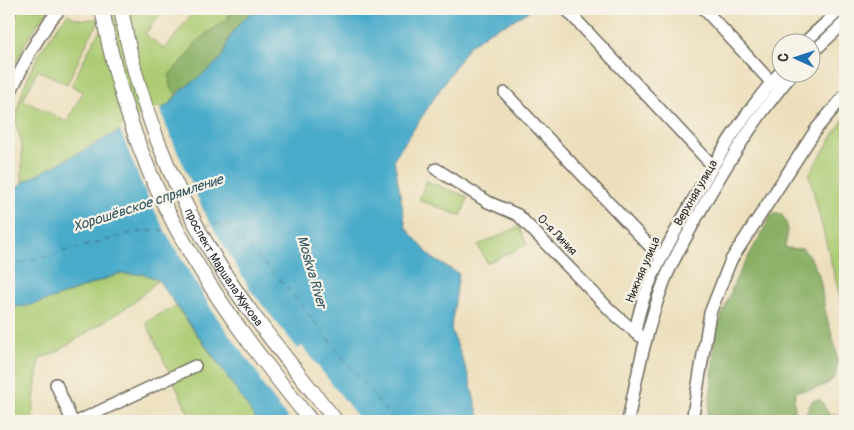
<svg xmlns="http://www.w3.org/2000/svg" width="854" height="430" viewBox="0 0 854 430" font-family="Pangolin,sans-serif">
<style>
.green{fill:#adcc74;stroke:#6c7c50}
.forest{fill:#8ab066;stroke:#5a6e48}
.water{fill:#4aabca;stroke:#3a6b7a}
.pier{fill:#ecdfbc}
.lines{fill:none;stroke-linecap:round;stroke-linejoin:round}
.ferry{stroke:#365863;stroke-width:1;stroke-dasharray:6 5;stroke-linecap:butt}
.minor-casing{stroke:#6f6a5e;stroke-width:14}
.major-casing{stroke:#6f6a5e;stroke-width:16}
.minor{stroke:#fff;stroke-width:11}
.major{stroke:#fff;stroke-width:14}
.labels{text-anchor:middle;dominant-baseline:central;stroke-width:4.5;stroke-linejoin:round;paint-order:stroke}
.street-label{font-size:12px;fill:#2b2b2b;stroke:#f7f3e8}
.water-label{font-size:14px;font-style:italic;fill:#365863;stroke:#f7f3e8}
</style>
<rect width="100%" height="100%" fill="#f7f3e8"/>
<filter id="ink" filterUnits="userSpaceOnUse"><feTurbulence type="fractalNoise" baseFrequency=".02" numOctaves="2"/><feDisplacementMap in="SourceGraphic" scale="10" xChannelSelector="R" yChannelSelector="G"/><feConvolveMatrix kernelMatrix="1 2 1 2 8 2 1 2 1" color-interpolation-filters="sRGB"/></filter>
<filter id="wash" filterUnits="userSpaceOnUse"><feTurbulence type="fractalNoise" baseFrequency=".0096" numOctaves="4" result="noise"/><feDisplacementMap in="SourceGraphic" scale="20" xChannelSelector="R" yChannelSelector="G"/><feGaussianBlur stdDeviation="1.12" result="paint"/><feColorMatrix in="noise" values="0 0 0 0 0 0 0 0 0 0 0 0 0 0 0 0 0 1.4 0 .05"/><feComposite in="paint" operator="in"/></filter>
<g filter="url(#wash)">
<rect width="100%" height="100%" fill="#ecdfbc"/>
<g class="green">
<path d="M17 9H50C40 20 32 32 24 45 20 53 18 64 11 70L9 68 12 36Z"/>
<path d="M121 9H164L145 34 165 49 196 9H256L176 94 170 104 22 183C22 169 23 154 21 140 20 134 16 128 16 121 20 82 43 43 68 14 78 22 90 20 102 17L89 38 67 84 38 70 23 100 67 122 83 92 71 86 93 42 109 16Z"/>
<path d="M845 117V318L809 174Z"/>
<path d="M426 181 468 197 461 216 419 200Z"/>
<path d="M519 227 527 245 487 263 478 245Z"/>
<path d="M118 274H144L158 280 133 303 55 353 39 359 34 399 33 416 25 418 24 421H9V356L11 355V335L9 334V310C15 305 24 306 32 304 61 297 90 285 118 274Z"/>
<path d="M176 306 223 370 257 421H192L146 322Z"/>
</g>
<g class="forest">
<path d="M229 9H256L228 41 226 53 220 60 200 78 176 94 170 86 169 75 188 55 198 40 228 19Z"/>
<path d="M772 214H781C791 227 787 233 785 248L803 249C809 255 814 263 817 271 822 282 822 297 825 309 829 329 841 353 836 373 832 388 809 390 796 391L794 400 796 418 804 416 813 400H821L829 415 845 416V421H709L707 418 711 391 715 334 735 281Z"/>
</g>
<path class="water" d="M256 9H532L510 22 490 31 468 47 394 159 406 228 432 258 459 274 451 329 468 374 480 421H257L223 370 158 280 144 274H118L52 299 27 306 13 307 9 310V193L22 183 170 104C182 85 206 76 221 58 226 52 226 47 228 41 234 28 245 17 256 9Z"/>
<path class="pier" d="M160 107 166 126 205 214 251 291 298 349 302 346 361 421H290L259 380 261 378 213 312 164 229 143 187 119 128Z"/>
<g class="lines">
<g class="ferry">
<path d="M204 226 225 223 291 292 394 421"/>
<path d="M9 266 133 233 170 229"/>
</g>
</g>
</g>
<g filter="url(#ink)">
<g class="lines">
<defs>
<g id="minor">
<path d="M566 9 712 165"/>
<path d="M704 9 771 82"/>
<path d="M9 14 10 9"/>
<path d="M805 42 841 9"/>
<path d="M812 53 845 22"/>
<path d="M505 93 661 258"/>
<path d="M9 95 30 52 49 22 60 9"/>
<path d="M436 169 488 202 518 215 612 312 640 336"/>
<path d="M635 333C641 292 663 254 683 218 712 166 742 115 782 70"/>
<path d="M56 384 72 421"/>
<path d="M79 421 195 366"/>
<path d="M628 421C637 374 647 327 664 282 673 259 686 238 697 217 725 166 756 116 794 72"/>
<path d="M692 421 710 313 731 260 817 128 845 95"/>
</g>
<g id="major">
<path d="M102 9C118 98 149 187 197 264 230 320 271 371 311 421"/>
<path id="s1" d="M121 9C136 96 170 184 216 260 251 317 295 369 336 421"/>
</g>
</defs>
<use href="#minor" class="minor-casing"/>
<use href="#major" class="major-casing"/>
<use href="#minor" class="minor"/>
<use href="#major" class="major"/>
</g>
</g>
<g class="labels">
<g class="street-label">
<text transform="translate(696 193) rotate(-60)">Верхняя улица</text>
<text transform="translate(557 235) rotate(46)">0-я Линия</text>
<text stroke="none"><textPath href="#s1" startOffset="280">проспект Маршала Жукова</textPath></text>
<text transform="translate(643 270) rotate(-67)">Нижняя улица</text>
</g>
<g class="water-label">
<text transform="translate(148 203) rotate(-18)">Хорошёвское спрямление</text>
<text transform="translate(312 272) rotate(74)">Moskva River</text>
</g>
</g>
<rect width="854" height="430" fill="none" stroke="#f7f3e8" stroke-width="30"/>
<g transform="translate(796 58) rotate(273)"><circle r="24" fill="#f7f3e8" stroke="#a5a39c"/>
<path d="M0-4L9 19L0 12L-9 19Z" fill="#1f6fb2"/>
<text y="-8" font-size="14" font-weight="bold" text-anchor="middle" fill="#2b2b2b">С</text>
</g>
</svg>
